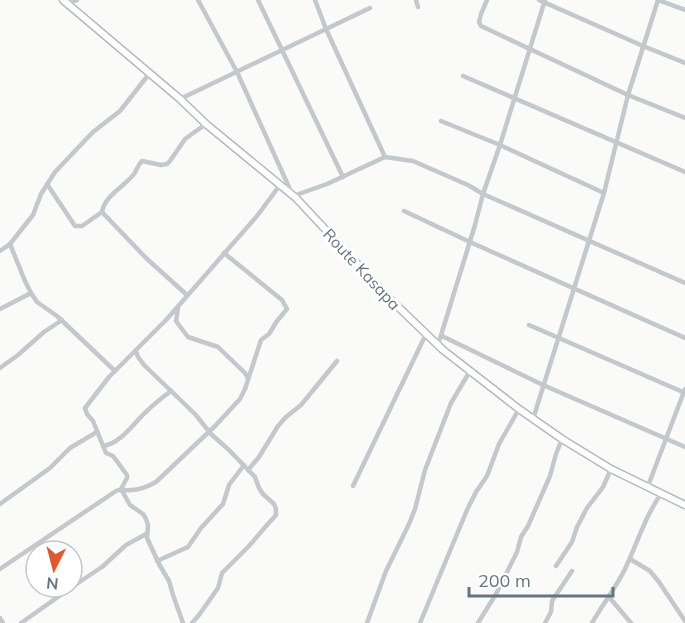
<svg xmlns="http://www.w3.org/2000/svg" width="685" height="623" viewBox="0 0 685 623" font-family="Mulish,sans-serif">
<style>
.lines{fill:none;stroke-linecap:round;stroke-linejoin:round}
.secondary-casing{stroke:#b3babf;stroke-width:9}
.street{stroke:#c3c8cc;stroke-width:4.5}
.secondary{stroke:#fff;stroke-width:6}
.labels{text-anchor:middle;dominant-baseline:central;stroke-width:6;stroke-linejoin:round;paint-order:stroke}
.street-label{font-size:16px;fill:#657683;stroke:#fff}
</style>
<rect width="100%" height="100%" fill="#fafaf8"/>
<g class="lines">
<defs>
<path id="secondary" d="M63 0 180 99 206 124 296 198 391 300 443 350 519 409 562 439 611 469 685 505"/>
</defs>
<use href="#secondary" class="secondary-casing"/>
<g class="street">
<path d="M198 0 237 72 293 196 327 184 385 157 413 161 468 185 483 194 685 283"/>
<path d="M258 0 343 177"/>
<path d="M315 0 326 29 385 157"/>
<path d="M416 0 418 7"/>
<path d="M487 0 481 14 479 22 481 26 628 95 685 118"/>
<path d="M539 0 643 46 685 63"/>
<path d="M658 0 685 10"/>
<path d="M66 3 77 0"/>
<path d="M463 76 685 172"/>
<path d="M180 99 370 8"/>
<path d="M441 121 500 145 604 193"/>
<path d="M47 184 75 226H82L102 212C105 195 124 187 134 174 137 169 138 165 142 161L161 165 167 164 170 161 185 139 206 124"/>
<path d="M404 211 470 242 685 338"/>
<path d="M102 212 146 258 187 295"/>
<path d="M10 244 25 281 31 293 37 302 57 316 115 371"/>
<path d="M0 251 10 244 33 215 41 194 55 172 93 132 120 111 149 74"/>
<path d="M178 308 176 321 188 337 218 347 245 373 248 378"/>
<path d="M0 309 31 293"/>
<path d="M529 325 685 393"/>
<path d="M442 336 543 385 685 447"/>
<path d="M438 345 475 225 483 194 500 145 545 0"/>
<path d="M136 351 138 357 144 365 195 414 211 434 229 450 255 477 259 488 263 494 274 504 276 509V515L267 525 249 546 222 573 218 588 199 615 192 623"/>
<path d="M0 368 18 355 44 332 62 320"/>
<path d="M533 419 604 193 628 95 658 0"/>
<path d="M103 446C122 443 134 422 148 410 155 403 163 397 171 391"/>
<path d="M248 470 259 457 278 426 286 417 301 405 337 361"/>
<path d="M353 486 426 334"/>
<path d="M648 486 685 389"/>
<path d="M0 504 50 468 70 448 97 432"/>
<path d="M630 559 650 571 659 582 685 621"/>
<path d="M157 561 188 547 201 528 223 504 229 485 244 465"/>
<path d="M556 566 572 542 577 527 587 508 603 487 611 469"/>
<path d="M0 569 116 491C122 488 125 491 131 490 140 490 149 486 156 482L215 426 240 399 245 389 261 340 269 334 277 321 287 309 282 300 224 253"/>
<path d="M72 587 102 567 126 545 146 534"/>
<path d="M609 597 631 623"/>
<path d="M0 618 3 623"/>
<path d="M21 623 72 587"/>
<path d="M183 623 173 595 169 581 159 564 147 538 148 525 146 519 143 514 130 505 121 489 127 478V475L113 456 106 453 93 421 87 414 85 408 109 377 167 319 257 216 280 185"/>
<path d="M367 623 386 571 409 524 415 509 425 470 451 403 470 371"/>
<path d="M420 623 467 510 476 492 487 476 499 444 519 409"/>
<path d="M478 623 496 594 517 552 521 537 528 526 550 476 556 454 562 439"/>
<path d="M545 623 551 612 552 601 572 571"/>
<path d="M592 623C602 605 615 589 624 571 637 545 644 518 661 494"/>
</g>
<use href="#secondary" class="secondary"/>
</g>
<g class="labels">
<g class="street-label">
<text transform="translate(362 269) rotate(47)">Route Kasapa</text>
</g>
</g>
<g transform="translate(54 569) rotate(186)"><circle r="28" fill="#ffffff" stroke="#c1c8cd" stroke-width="1.5"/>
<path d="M0-4.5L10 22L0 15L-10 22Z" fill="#e4572e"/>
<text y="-9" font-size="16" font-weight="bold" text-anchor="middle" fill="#657683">N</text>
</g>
<path d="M469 587v9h144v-9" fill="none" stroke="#657683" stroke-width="3"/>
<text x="478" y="587" font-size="18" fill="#657683" stroke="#ffffff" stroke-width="4.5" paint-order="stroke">200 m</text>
</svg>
